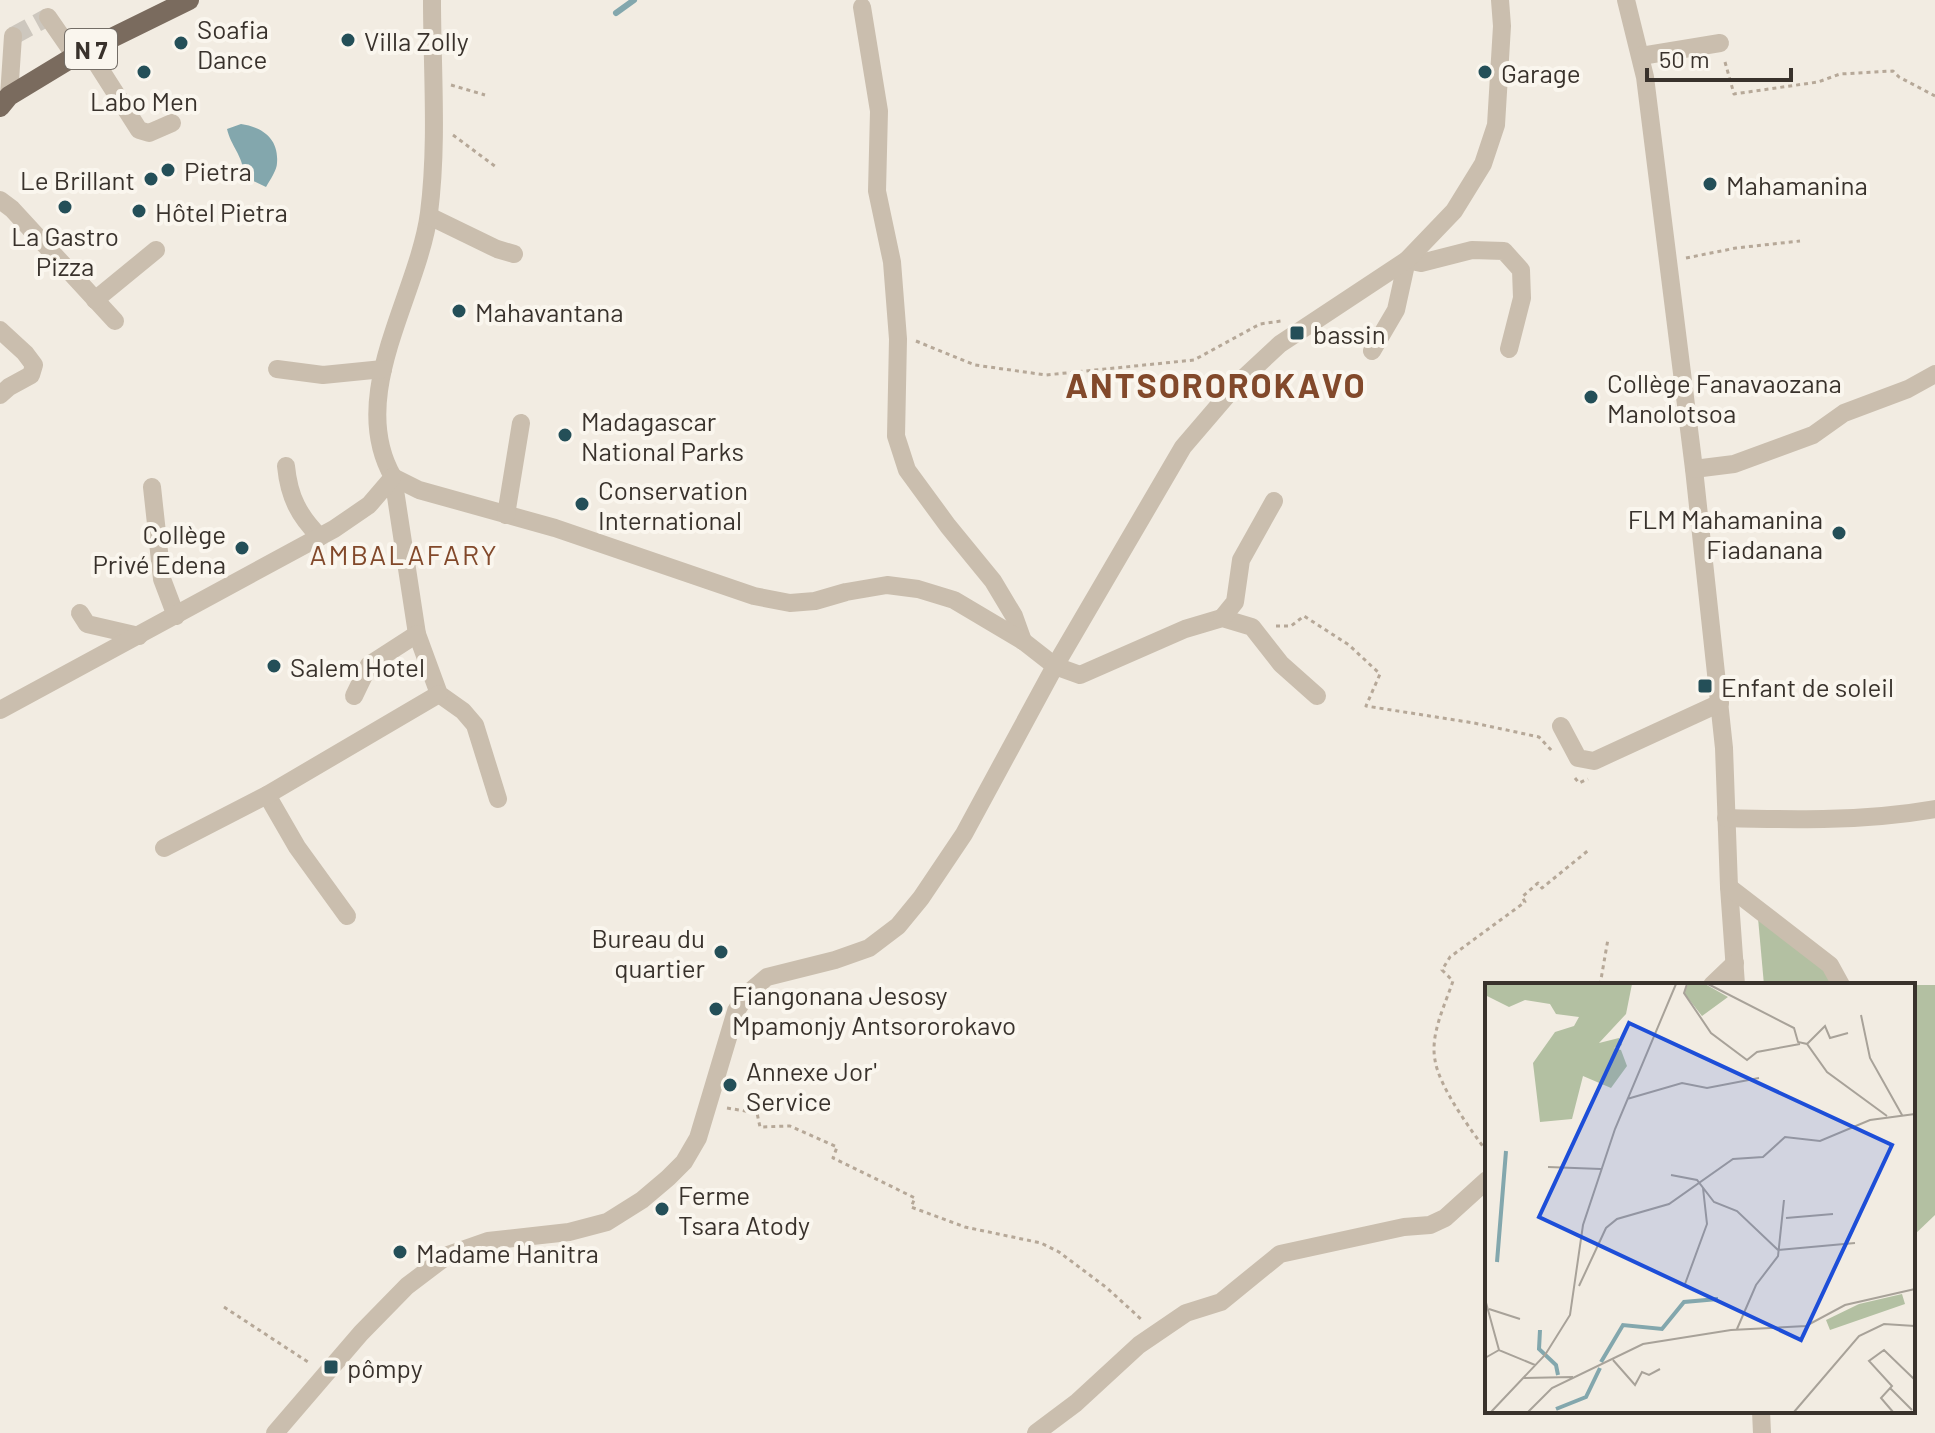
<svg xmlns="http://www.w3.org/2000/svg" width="1935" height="1433" viewBox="0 0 1935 1433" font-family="Barlow,sans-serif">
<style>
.green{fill:#b3c0a2}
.water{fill:#83a7ad}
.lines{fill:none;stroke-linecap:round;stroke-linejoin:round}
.stream{stroke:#83a7ad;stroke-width:6}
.minor-tunnel{stroke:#cdc7be;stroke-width:18;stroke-dasharray:18 9;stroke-linecap:butt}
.path{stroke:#b6a898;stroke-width:3;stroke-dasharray:4 4;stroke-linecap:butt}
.minor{stroke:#cabeae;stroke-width:18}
.major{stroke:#7a6b5e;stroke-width:20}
.poi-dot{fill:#244f58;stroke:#faf6ee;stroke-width:3}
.labels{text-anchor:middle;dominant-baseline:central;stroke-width:8;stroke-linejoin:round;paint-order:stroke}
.shield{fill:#faf6ee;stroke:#736d66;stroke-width:2}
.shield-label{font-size:24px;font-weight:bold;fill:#39322c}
.poi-label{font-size:26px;fill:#39322c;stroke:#faf6ee;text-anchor:start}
.neighbourhood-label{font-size:28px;letter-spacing:2px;fill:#82492b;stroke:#faf6ee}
.district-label{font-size:34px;font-weight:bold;letter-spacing:2px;fill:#82492b;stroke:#faf6ee}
.inset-river{fill:none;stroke:#83a7ad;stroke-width:4}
.inset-road{fill:none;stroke:#a8a299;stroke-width:2}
.view{fill:#1d4ed8;fill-opacity:0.15;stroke:#1d4ed8;stroke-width:4}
.inset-edge{fill:none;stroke:#39322c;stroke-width:4}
</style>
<rect width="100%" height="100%" fill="#f2ece2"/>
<g class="green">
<path d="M1758 918 1827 971 1834 985H1764Z"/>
<path d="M1913 985H1935V1215L1913 1236Z"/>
</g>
<path class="water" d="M241 124C262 127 279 138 277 163 277 170 270 180 266 187L243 176C245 158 231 147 227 129Z"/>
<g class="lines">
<path class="stream" d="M616 13 634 0"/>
<path class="minor-tunnel" d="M13 36 48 17"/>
<g class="path">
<path d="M1725 62 1734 94 1818 82 1840 74 1893 71 1899 77 1935 96"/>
<path d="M451 85 485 95"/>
<path d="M453 135 496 167"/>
<path d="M1686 258 1736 248 1800 241"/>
<path d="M916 341 975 365 1046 375 1194 360 1260 324 1281 321"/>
<path d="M1276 626H1291L1304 616 1349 645 1380 674 1366 706 1474 723 1539 737 1552 751"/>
<path d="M1575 778 1579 783 1588 779"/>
<path d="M1600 985 1608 939"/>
<path d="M727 1108 757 1113 760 1127 790 1126 837 1147 833 1158 915 1198 911 1207 965 1227 1041 1243 1059 1252 1107 1288 1142 1320"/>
<path d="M1487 1152C1471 1130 1439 1087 1435 1060 1430 1034 1445 1005 1453 981L1442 970 1450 957 1525 902 1522 897 1538 883 1542 888 1590 849"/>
<path d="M224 1307 311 1364"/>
</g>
<g class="minor">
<path d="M432 0C432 70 438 143 429 213 418 296 346 395 393 477L417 634 439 694 463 711 475 725 498 799"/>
<path d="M1626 0 1645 77 1694 469 1724 748 1729 887 1736 985"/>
<path d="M862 7 879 111 877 191 892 262 898 339 896 436 907 470 948 526 993 581 1014 616 1023 641"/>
<path d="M48 17 75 56"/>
<path d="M88 50 139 130 149 133 172 123"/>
<path d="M1641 56 1720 43"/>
<path d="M9 96 13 36"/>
<path d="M0 200 12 209 115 321"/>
<path d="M429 216 497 249 514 254"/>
<path d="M95 300 156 250"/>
<path d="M0 330 25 353 34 365 31 375 9 387 0 395"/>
<path d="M1372 351 1396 310 1407 260 1421 263 1472 250 1504 251 1521 270 1522 298 1509 349"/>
<path d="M277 369 323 375 383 369"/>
<path d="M286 466C289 497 299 516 320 537"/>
<path d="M1694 469 1734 464 1813 435 1844 413 1908 389 1935 374"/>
<path d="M393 477 419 490 555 528 754 596 790 603 815 601 846 592 887 585 918 589 954 600 1023 641 1055 666 1080 675 1185 629 1222 618 1252 627 1281 664 1317 696"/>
<path d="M152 487 162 579 176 616"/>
<path d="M506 515 521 423"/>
<path d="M80 613 87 624 139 636"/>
<path d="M1222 618 1235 602 1241 560 1274 501"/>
<path d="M354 696 369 665 417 634"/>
<path d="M0 710 334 529 369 505 393 477"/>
<path d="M1561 726 1578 758 1594 761 1720 703"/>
<path d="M267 795 297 847 347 916"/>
<path d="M1726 818C1796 820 1866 821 1935 809"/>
<path d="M164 848 267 795 439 694"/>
<path d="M1729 887 1830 965 1841 985"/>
<path d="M1712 985 1735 963"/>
<path d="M1761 1411 1762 1433"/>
<path d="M275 1433 361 1333 407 1286 448 1255 488 1241 569 1232 607 1222 642 1200 668 1178 684 1162 698 1138 736 1011 747 994 767 977 835 960 869 948 898 926 921 898 964 834 1055 666 1183 447 1237 384 1280 344 1407 260 1454 211 1483 164 1496 125 1502 26 1500 0"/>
<path d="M1036 1433 1076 1403 1139 1345 1186 1313 1221 1302 1280 1254 1404 1227 1430 1225 1445 1218 1487 1180"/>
</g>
<path class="major" d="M0 107 9 96 75 56 189 0"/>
</g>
<g class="poi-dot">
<circle cx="348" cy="40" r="8"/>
<circle cx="181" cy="43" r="8"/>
<circle cx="144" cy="72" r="8"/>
<circle cx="1485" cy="72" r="8"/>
<circle cx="168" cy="170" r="8"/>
<circle cx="151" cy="179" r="8"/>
<circle cx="1710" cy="184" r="8"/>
<circle cx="65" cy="207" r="8"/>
<circle cx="139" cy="211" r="8"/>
<circle cx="459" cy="311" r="8"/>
<rect x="1289" y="325" width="16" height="16" rx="4"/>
<circle cx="1591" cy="397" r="8"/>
<circle cx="565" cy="435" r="8"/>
<circle cx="582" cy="504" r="8"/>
<circle cx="1839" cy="533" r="8"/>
<circle cx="242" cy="548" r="8"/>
<circle cx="274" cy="666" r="8"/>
<rect x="1697" y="678" width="16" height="16" rx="4"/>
<circle cx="721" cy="952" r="8"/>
<circle cx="716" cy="1009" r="8"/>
<circle cx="730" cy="1085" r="8"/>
<circle cx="662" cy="1209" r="8"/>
<circle cx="400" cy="1252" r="8"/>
<rect x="323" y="1359" width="16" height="16" rx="4"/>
</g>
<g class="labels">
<rect class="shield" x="65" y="29" width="52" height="40" rx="6"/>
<g class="shield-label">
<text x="91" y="49">N 7</text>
</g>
<g class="poi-label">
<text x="197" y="28">Soafia<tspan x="197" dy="30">Dance</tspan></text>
<text x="364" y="40">Villa Zolly</text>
<text x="1501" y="72">Garage</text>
<text x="144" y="100" text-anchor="middle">Labo Men</text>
<text x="184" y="170">Pietra</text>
<text x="135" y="179" text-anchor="end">Le Brillant</text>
<text x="1726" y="184">Mahamanina</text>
<text x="155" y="211">Hôtel Pietra</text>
<text x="65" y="235" text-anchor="middle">La Gastro<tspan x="65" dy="30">Pizza</tspan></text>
<text x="475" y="311">Mahavantana</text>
<text x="1313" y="333">bassin</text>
<text x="1607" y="382">Collège Fanavaozana<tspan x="1607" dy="30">Manolotsoa</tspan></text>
<text x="581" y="420">Madagascar<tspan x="581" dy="30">National Parks</tspan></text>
<text x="598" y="489">Conservation<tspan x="598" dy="30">International</tspan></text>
<text x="1823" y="518" text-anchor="end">FLM Mahamanina<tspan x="1823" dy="30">Fiadanana</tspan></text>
<text x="226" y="533" text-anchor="end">Collège<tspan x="226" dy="30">Privé Edena</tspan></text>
<text x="290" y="666">Salem Hotel</text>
<text x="1721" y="686">Enfant de soleil</text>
<text x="705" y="937" text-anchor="end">Bureau du<tspan x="705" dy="30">quartier</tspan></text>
<text x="732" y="994">Fiangonana Jesosy<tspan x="732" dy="30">Mpamonjy Antsororokavo</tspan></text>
<text x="746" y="1070">Annexe Jor'<tspan x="746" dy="30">Service</tspan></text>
<text x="678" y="1194">Ferme<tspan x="678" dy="30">Tsara Atody</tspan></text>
<text x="416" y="1252">Madame Hanitra</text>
<text x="347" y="1367">pômpy</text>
</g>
<g class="neighbourhood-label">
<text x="404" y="554">AMBALAFARY</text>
</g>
<g class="district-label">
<text x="1216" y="384">ANTSOROROKAVO</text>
</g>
</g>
<g transform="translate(1485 983)">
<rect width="430" height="430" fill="#f2ece2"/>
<path d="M0 1H147L141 31 114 60 134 55 137 62 129 65 136 67 142 83 126 105 98 93 87 136 55 139 48 80 70 49 89 43 94 34 71 31 65 21 40 17 24 24 0 12ZM203 1H220L243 14 217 33 199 10ZM417 311 420 321 345 347 341 337 374 321Z" fill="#b3c0a2"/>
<path class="inset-river" d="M12 279 21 168M55 347 54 366 71 382 73 392M116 379 138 342 177 346 199 319 233 316M71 426 101 414 115 385"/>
<path class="inset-road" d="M202 1 199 10 226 50 262 77 272 69 315 61M223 1 309 45 313 59 322 61 342 89 402 133M376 32 385 75 417 132M322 61 340 43 345 55 363 50M142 116 197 100 222 105 274 95M63 184 116 186M186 192 212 197 229 219 252 228 293 267M301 235 348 231M293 267 370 260M200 301 222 241 218 205M94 303 121 245 132 236 184 221 248 176 278 174 300 154 335 158 385 137 430 131M0 316 14 367M4 326 35 336M252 346 271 302 293 273 299 217M0 375 14 367 50 382M128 377 150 402 157 389 164 392 175 386M39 395 88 394M405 405 427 427M6 429 60 372 85 332 98 242 130 146 191 1M43 429 67 405 158 361 246 347 321 343 360 322 430 306M309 429 374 353 399 341 430 343M408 429 396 415 407 403 384 378 399 367 430 397"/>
<path class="view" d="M144 40 407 162 316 357 54 234Z"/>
<rect width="430" height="430" class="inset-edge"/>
</g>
<path d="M1647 68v12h144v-12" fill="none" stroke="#39322c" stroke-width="4"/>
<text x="1659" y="68" font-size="24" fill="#39322c" stroke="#faf6ee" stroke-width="6" paint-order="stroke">50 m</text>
</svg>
